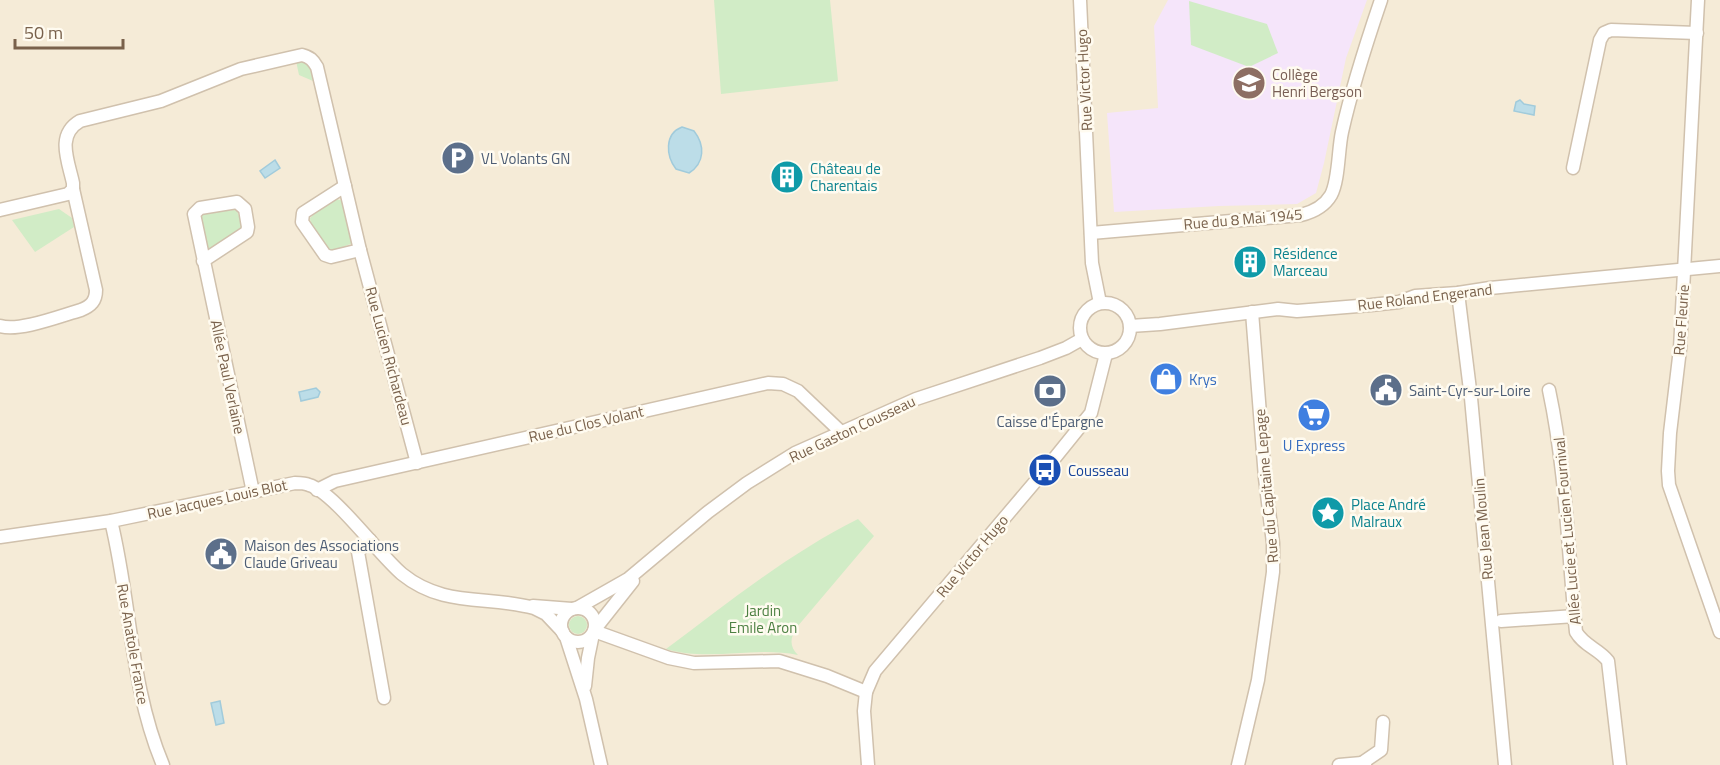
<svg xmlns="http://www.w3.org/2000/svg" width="1720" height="765" viewBox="0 0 1720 765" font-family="'Titillium Web',sans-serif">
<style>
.residential{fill:#f5ebd7}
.education{fill:#f5e5fa}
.green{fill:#d1ecc6}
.water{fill:#bcdde8;stroke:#a1cbdb;stroke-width:1.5}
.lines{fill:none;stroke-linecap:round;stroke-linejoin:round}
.minor-casing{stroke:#d0c1ad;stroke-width:15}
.minor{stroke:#fff;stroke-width:12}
.labels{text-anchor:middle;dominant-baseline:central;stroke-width:5;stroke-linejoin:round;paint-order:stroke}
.education-label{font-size:15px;fill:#785e54;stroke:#fffbf0;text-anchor:start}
.street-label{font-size:15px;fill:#79614b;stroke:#fffbf0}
.service-label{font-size:15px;fill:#4e5e75;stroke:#fffbf0;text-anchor:start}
.culture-label{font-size:15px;fill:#0d838f;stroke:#fffbf0;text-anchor:start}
.shop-label{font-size:15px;fill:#366cbe;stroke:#fffbf0;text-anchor:start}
.transit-label{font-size:15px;fill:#164399;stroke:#fffbf0;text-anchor:start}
.park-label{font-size:15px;fill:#4d8042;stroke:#fffbf0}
</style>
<rect width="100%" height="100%" fill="#fdf8e9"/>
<rect class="residential" x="0" y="0" width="1720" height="765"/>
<path class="education" d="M1168 0H1367L1346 58 1324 163 1316 193 1297 204 1219 206 1114 212 1107 113 1158 108 1154 26Z"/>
<g class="green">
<path d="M714 0H830L838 81 721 94Z"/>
<path d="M1189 1 1267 24 1278 53 1249 67 1191 45Z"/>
<path d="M301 60 309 64 313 81 299 75 296 61Z"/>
<path d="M333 198 343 201 353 243 332 251C323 246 311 229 310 218Z"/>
<path d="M59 209 72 218 74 227 35 252 12 220Z"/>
<path d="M234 210 237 211 242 225 241 229 207 251 200 218 202 213Z"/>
<path d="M858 519 874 536 797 627C790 638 789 646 798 655 754 646 709 662 666 649 728 603 788 554 858 519Z"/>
<circle cx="578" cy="625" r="9"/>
</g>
<g class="water">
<path d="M1520 100 1524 104 1535 106 1534 115 1514 111 1516 102Z"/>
<path d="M682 127 694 131C705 145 705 163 689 173L676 169C666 156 664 134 682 127Z"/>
<path d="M275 160 280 168 265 178 260 171Z"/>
<path d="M316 388 320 392 318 397 301 401 299 392Z"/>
<path d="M220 701 224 723 216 725 211 703Z"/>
</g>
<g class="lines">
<defs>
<g id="minor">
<path d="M1080 0 1092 263 1100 303"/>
<path d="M1698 0 1680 349 1670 433 1668 471 1669 485 1720 632"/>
<path d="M1573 168 1600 40 1604 33 1611 30 1697 33"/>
<path d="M345 186 303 213 302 222 325 255 331 257 360 250"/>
<path d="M0 210 68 194 73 189V183C68 160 56 135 80 121L161 101 241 69 302 55C310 57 313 60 317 67L360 250 417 463"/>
<path d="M1091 233 1301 215C1313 212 1324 207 1331 195 1339 180 1338 150 1342 132 1352 87 1366 44 1381 0"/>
<path d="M203 261 247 232 248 227 245 209 237 202 200 208 194 214 253 492"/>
<path d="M1458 293 1471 398 1505 765"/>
<circle cx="1105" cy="328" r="25"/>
<path d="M0 326C19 332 60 316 81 310 91 306 96 301 96 290L73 189"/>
<path d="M1130 326 1160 324 1278 309 1297 311 1371 305 1399 302 1415 296 1458 293 1490 288 1720 266"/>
<path d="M1549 390C1566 470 1568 551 1576 632 1584 646 1599 649 1608 661L1620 765"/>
<path d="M317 490 335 481 768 383 783 384 798 391 840 431"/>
<path d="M111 521C131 602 130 687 163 765"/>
<path d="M0 537 111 521 295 483C300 483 305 483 309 485 334 492 379 555 402 574 444 608 487 595 534 608L546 614 563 632"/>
<path d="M370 540 358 552 384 698"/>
<path d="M533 606 572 609"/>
<path d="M577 608 628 579 708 512 747 483 795 453 916 399 1040 358 1066 348 1082 339"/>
<circle cx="578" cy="625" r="17"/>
<path d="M1501 621 1575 616"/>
<path d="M595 629 633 581"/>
<path d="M594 631 669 658 694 663 779 661 827 676 866 692"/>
<path d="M566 637 586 699 601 765"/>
<path d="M585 686 588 658 593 634"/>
<path d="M1362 763 1381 750 1383 722"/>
<path d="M868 765 864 711 866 692 875 671 1045 470 1091 413 1106 354"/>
<path d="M1238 765 1258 680 1273 572V543L1265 478 1252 312"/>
<path d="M1339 765 1362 763 1365 765"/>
</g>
</defs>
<use href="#minor" class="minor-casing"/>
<use href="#minor" class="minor"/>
</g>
<defs>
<symbol id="school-disc" viewBox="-11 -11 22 22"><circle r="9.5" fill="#8d6e63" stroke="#fffbf0"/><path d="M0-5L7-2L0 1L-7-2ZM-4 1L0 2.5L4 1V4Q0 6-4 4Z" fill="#fff"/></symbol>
<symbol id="parking-disc" viewBox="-11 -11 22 22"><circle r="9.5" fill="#5c6f8a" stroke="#fffbf0"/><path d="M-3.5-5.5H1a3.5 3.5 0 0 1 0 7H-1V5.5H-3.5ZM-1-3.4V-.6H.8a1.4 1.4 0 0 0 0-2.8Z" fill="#fff"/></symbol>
<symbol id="building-disc" viewBox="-11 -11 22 22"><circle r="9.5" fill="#0f9aa8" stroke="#fffbf0"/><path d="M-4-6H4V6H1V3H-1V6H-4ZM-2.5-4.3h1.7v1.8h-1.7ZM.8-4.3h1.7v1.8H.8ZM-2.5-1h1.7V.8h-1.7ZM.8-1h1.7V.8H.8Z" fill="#fff"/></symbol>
<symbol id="shop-disc" viewBox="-11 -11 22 22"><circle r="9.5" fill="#3f7fe0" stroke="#fffbf0"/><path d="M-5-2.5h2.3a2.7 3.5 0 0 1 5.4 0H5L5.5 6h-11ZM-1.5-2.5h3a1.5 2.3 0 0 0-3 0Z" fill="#fff"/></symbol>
<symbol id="civic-disc" viewBox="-11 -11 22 22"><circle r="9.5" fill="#5c6f8a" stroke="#fffbf0"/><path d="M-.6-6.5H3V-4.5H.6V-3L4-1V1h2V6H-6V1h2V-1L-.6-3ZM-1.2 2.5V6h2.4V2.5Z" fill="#fff"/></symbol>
<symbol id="bank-disc" viewBox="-11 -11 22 22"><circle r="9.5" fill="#5c6f8a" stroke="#fffbf0"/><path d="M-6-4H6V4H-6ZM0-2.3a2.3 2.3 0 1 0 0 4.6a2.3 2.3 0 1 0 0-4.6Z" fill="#fff"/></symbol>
<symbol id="supermarket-disc" viewBox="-11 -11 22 22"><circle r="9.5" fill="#3f7fe0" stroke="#fffbf0"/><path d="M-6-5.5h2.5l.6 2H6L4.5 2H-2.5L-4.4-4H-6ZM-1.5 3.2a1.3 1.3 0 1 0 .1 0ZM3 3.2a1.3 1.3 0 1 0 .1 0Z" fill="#fff"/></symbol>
<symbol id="bus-disc" viewBox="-11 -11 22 22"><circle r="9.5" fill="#1a4fb4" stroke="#fffbf0"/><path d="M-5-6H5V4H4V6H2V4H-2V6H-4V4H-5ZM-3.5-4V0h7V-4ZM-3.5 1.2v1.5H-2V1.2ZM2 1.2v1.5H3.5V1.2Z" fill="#fff"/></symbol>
<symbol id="sight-disc" viewBox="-11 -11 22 22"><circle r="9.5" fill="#0f9aa8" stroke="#fffbf0"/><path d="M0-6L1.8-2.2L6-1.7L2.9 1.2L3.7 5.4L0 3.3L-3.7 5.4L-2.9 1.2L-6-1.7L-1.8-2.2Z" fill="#fff"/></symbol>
</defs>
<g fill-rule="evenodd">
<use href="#school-disc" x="1230" y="64" width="38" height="38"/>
<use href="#parking-disc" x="439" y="139" width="38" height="38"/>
<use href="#building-disc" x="768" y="158" width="38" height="38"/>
<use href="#building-disc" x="1231" y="243" width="38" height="38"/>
<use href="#shop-disc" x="1147" y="360" width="38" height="38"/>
<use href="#civic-disc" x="1367" y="371" width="38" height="38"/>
<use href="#bank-disc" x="1031" y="372" width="38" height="38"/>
<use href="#supermarket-disc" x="1295" y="396" width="38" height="38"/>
<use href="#bus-disc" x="1026" y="451" width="38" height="38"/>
<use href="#sight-disc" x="1309" y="494" width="38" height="38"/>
<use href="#civic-disc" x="202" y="535" width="38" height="38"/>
</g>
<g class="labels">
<g class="education-label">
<text x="1272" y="74">Collège<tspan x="1272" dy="17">Henri Bergson</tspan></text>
</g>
<g class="street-label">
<text transform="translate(1084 80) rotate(-93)">Rue Victor Hugo</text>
<text transform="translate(1243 219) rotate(-5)">Rue du 8 Mai 1945</text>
<text transform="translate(1425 297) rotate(-7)">Rue Roland Engerand</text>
<text transform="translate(1681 320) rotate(-86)">Rue Fleurie</text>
<text transform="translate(389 356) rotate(75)">Rue Lucien Richardeau</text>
<text transform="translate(228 377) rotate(78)">Allée Paul Verlaine</text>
<text transform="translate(586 424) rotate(-13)">Rue du Clos Volant</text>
<text transform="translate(852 429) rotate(-25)">Rue Gaston Cousseau</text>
<text transform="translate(1266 486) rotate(-95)">Rue du Capitaine Lepage</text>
<text transform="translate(217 499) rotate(-12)">Rue Jacques Louis Blot</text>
<text transform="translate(1483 529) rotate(-95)">Rue Jean Moulin</text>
<text transform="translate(1567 531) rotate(-95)">Allée Lucie et Lucien Fournival</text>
<text transform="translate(972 556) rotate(-50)">Rue Victor Hugo</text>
<text transform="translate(133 644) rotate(80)">Rue Anatole France</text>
</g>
<g class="service-label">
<text x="481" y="158">VL Volants GN</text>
<text x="1409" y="390">Saint-Cyr-sur-Loire</text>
<text x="1050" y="421" text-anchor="middle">Caisse d'Épargne</text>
<text x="244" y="545">Maison des Associations<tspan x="244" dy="17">Claude Griveau</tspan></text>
</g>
<g class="culture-label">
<text x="810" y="168">Château de<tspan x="810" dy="17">Charentais</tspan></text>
<text x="1273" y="253">Résidence<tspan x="1273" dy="17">Marceau</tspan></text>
<text x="1351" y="504">Place André<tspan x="1351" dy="17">Malraux</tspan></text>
</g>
<g class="shop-label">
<text x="1189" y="379">Krys</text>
<text x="1314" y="445" text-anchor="middle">U Express</text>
</g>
<g class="transit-label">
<text x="1068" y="470">Cousseau</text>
</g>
<g class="park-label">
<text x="763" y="610">Jardin<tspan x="763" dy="17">Emile Aron</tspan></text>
</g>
</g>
<path d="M15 39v9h108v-9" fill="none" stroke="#79614b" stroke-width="3"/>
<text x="24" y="39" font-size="18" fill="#79614b" stroke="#fffbf0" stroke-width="4.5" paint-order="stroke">50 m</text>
</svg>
